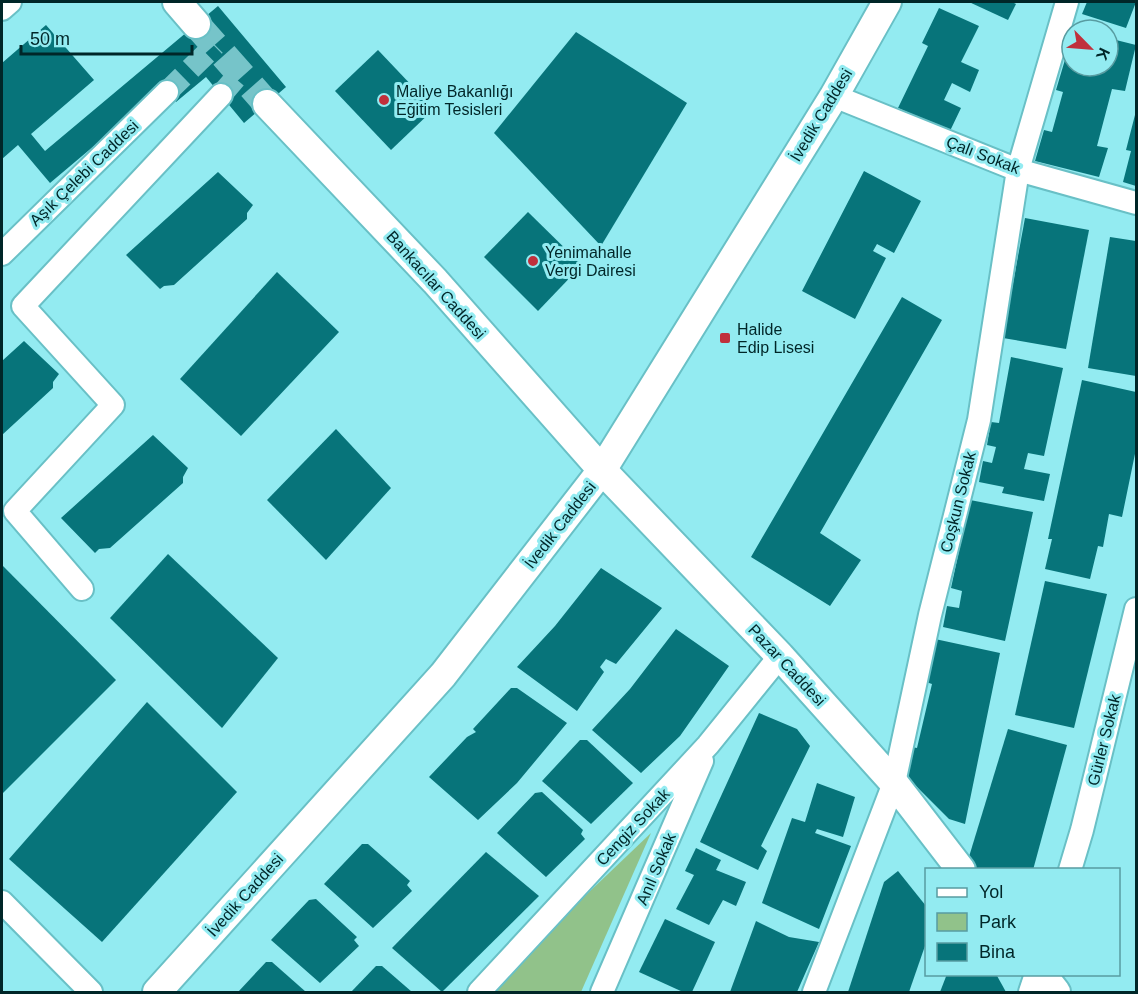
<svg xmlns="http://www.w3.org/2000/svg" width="1138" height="994" viewBox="0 0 1138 994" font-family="Helvetica,sans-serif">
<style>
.green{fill:#91c28a}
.building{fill:#07747a}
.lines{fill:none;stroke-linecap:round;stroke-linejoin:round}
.minor-tunnel{stroke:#76c4c9;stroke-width:22;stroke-dasharray:22 11;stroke-linecap:butt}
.major-tunnel{stroke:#76c4c9;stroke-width:28;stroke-dasharray:28 14;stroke-linecap:butt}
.minor-casing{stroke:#69c0c6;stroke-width:26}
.major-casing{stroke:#69c0c6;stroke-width:32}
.minor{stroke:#fff;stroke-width:22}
.major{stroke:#fff;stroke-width:28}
.poi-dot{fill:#c0303c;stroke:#93ebf1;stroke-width:2}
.labels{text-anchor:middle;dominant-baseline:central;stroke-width:6;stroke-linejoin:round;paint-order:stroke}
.poi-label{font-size:16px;fill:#002628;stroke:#93ebf1;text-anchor:start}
.street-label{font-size:16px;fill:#002628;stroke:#93ebf1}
</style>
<rect width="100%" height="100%" fill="#93ebf1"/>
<path class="green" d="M651 833 581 992H484Z"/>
<g class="building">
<path d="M969 2H1012L1016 4 1008 20Z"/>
<path d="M1087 2H1136L1126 28 1082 14Z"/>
<path d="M218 6 286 87 244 123 206 77 176 102 164 87 50 183 18 145 2 159V63L46 25 94 80 31 134 45 151Z"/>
<path d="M939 8 979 26 961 62 979 70 970 92 952 83 944 100 961 108 950 131 898 108 928 46 922 43Z"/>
<path d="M576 32 687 103 601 246 494 133Z"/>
<path d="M1108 38 1136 45 1125 91 1112 89 1097 146 1108 148 1099 177 1035 161 1044 130 1052 132 1063 92 1056 90 1067 53 1072 54V66H1108Z"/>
<path d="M378 50 434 109 391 150 335 91Z"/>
<path d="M1136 111V186L1123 182 1131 151 1126 150Z"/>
<path d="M864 171 921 201 894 253 877 244 873 251 886 258 855 319 802 291Z"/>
<path d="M218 172 253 205 247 213V219L174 285 164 286 160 289 126 255Z"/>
<path d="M528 212 582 265 538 311 484 257Z"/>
<path d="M1025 218 1089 230 1066 349 1003 338Z"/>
<path d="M1110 237 1136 241V376L1088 368Z"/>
<path d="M277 272 339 332 241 436 180 379Z"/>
<path d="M902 297 942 320 820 533 861 560 830 606 751 557Z"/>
<path d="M24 341 59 374 53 382V388L2 435V361Z"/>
<path d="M1011 357 1063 368 1044 456 1028 453 1024 469 1050 474 1044 501 1002 493 1004 487 979 482 983 461 992 463 996 447 987 445 991 422 999 423Z"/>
<path d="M1082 380 1136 392V449L1122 517 1109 514 1103 547 1098 546 1090 579 1045 569 1052 539H1048Z"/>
<path d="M336 429 391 488 326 560 267 500Z"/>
<path d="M153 435 188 468 183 477V483L110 548 99 549 95 553 61 518Z"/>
<path d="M970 500 1033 512 1005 641 943 627 947 606 959 608 962 591 951 588Z"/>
<path d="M168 554 278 658 222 728 110 618Z"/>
<path d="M2 565 116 680 2 794Z"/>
<path d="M601 568 662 608 616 664 606 659 600 667 604 672 577 711 517 667 555 626Z"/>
<path d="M1045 581 1107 594 1074 728 1015 715Z"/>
<path d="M676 629 729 666 680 736 641 773 592 730 630 689Z"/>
<path d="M935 639 1000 653 965 824 949 819 906 776 912 747 917 748 932 684 926 682Z"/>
<path d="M511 688H517L567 723 517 783 478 820 429 777 467 737 476 732 473 729Z"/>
<path d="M147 702 237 792 102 942 9 859Z"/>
<path d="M759 713 797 729 810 746 761 846 767 851 758 870 700 842Z"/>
<path d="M1008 729 1067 745 1033 870H976L968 860Z"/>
<path d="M580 740H587L633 783 591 824 542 781Z"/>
<path d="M817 783 855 797 843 837 817 829 815 833 851 846 819 929 762 903 792 818 805 822Z"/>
<path d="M542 792 583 830 581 834 585 839 546 877 497 833 535 793Z"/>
<path d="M362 844H368L410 881 407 885 412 891 373 928 324 884Z"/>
<path d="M696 848 721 860 716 870 746 882 736 906 723 900 709 925 676 909 694 875 685 871Z"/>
<path d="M486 852 539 896 442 992 392 948Z"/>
<path d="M898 871 926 906V943L909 992H848L884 882Z"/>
<path d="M316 899 357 937 354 940 359 946 320 983 271 940 309 900Z"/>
<path d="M665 919 715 942 692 992H683L639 972Z"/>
<path d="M756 921 789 937 819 942 797 992H730Z"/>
<path d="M266 962H272L306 992H238Z"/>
<path d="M376 966H382L412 992H351Z"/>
<path d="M947 974H996L1006 992H940Z"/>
</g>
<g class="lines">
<g class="minor-tunnel">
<path d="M167 92 215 45"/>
<path d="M221 95 239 74"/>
</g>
<path class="major-tunnel" d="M196 24 267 104"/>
<defs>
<g id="minor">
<path d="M2 9 10 2"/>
<path d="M834 96 1018 170 1136 203"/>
<path d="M2 254 167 92"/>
<path d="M82 589 15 511 113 405 23 306 221 95"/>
<path d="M1070 870 1082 830 1136 609"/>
<path d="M2 902 91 992"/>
<path d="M479 992 708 745 780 656"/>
<path d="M602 992 702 761"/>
<path d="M814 992 894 783 930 615 979 420 1018 170 1067 2"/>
<path d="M1030 992 1036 974"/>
</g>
<g id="major">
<path d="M177 2 196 24"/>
<path d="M267 104 435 281 602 470 780 656 894 783 961 870"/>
<path d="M1042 974 1056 992"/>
<path d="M157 992 443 675 602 470 834 96 887 2"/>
</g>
</defs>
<use href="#minor" class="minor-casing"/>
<use href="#major" class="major-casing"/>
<use href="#minor" class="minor"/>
<use href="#major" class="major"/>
</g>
<g class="poi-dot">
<circle cx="384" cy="100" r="6"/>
<circle cx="533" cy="261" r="6"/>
<rect x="719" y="332" width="12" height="12" rx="3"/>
</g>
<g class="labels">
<g class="poi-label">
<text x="396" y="91">Maliye Bakanlığı<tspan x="396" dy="18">Eğitim Tesisleri</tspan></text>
<text x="545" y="252">Yenimahalle<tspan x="545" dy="18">Vergi Dairesi</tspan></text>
<text x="737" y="329">Halide<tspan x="737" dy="18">Edip Lisesi</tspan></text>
</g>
<g class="street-label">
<text transform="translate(821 115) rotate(-59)">İvedik Caddesi</text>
<text transform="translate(983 155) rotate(21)">Çalı Sokak</text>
<text transform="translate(84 173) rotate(-44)">Aşık Çelebi Caddesi</text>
<text transform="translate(436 285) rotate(48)">Bankacılar Caddesi</text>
<text transform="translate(958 502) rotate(-76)">Coşkun Sokak</text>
<text transform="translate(560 525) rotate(-52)">İvedik Caddesi</text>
<text transform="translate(787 665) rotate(47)">Pazar Caddesi</text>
<text transform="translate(1104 740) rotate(-76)">Gürler Sokak</text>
<text transform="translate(633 827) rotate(-47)">Cengiz Sokak</text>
<text transform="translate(656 869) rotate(-67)">Anıl Sokak</text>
<text transform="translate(245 895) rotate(-48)">İvedik Caddesi</text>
</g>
</g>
<rect width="1138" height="994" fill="none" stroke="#002628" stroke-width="6"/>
<rect x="925" y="868" width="195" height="108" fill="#93ebf1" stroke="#589ca1" stroke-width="1.5"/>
<rect x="937" y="888" width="30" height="9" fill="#ffffff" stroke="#589ca1" stroke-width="1.5"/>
<text x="979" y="898" font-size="18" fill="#002628">Yol</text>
<rect x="937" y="913" width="30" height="18" fill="#91c28a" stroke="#589ca1" stroke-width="1.5"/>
<text x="979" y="928" font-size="18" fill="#002628">Park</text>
<rect x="937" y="943" width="30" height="18" fill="#07747a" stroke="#589ca1" stroke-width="1.5"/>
<text x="979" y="958" font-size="18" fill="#002628">Bina</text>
<g transform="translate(1090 48) rotate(115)"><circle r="28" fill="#93ebf1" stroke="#589ca1" stroke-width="1.5"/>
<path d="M0-4.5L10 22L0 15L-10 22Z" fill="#c0303c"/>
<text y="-9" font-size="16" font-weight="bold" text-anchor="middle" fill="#002628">K</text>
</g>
<path d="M21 45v9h171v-9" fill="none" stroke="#002628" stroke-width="3"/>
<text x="30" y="45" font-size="18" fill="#002628" stroke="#93ebf1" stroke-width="4.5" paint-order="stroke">50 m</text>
</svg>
